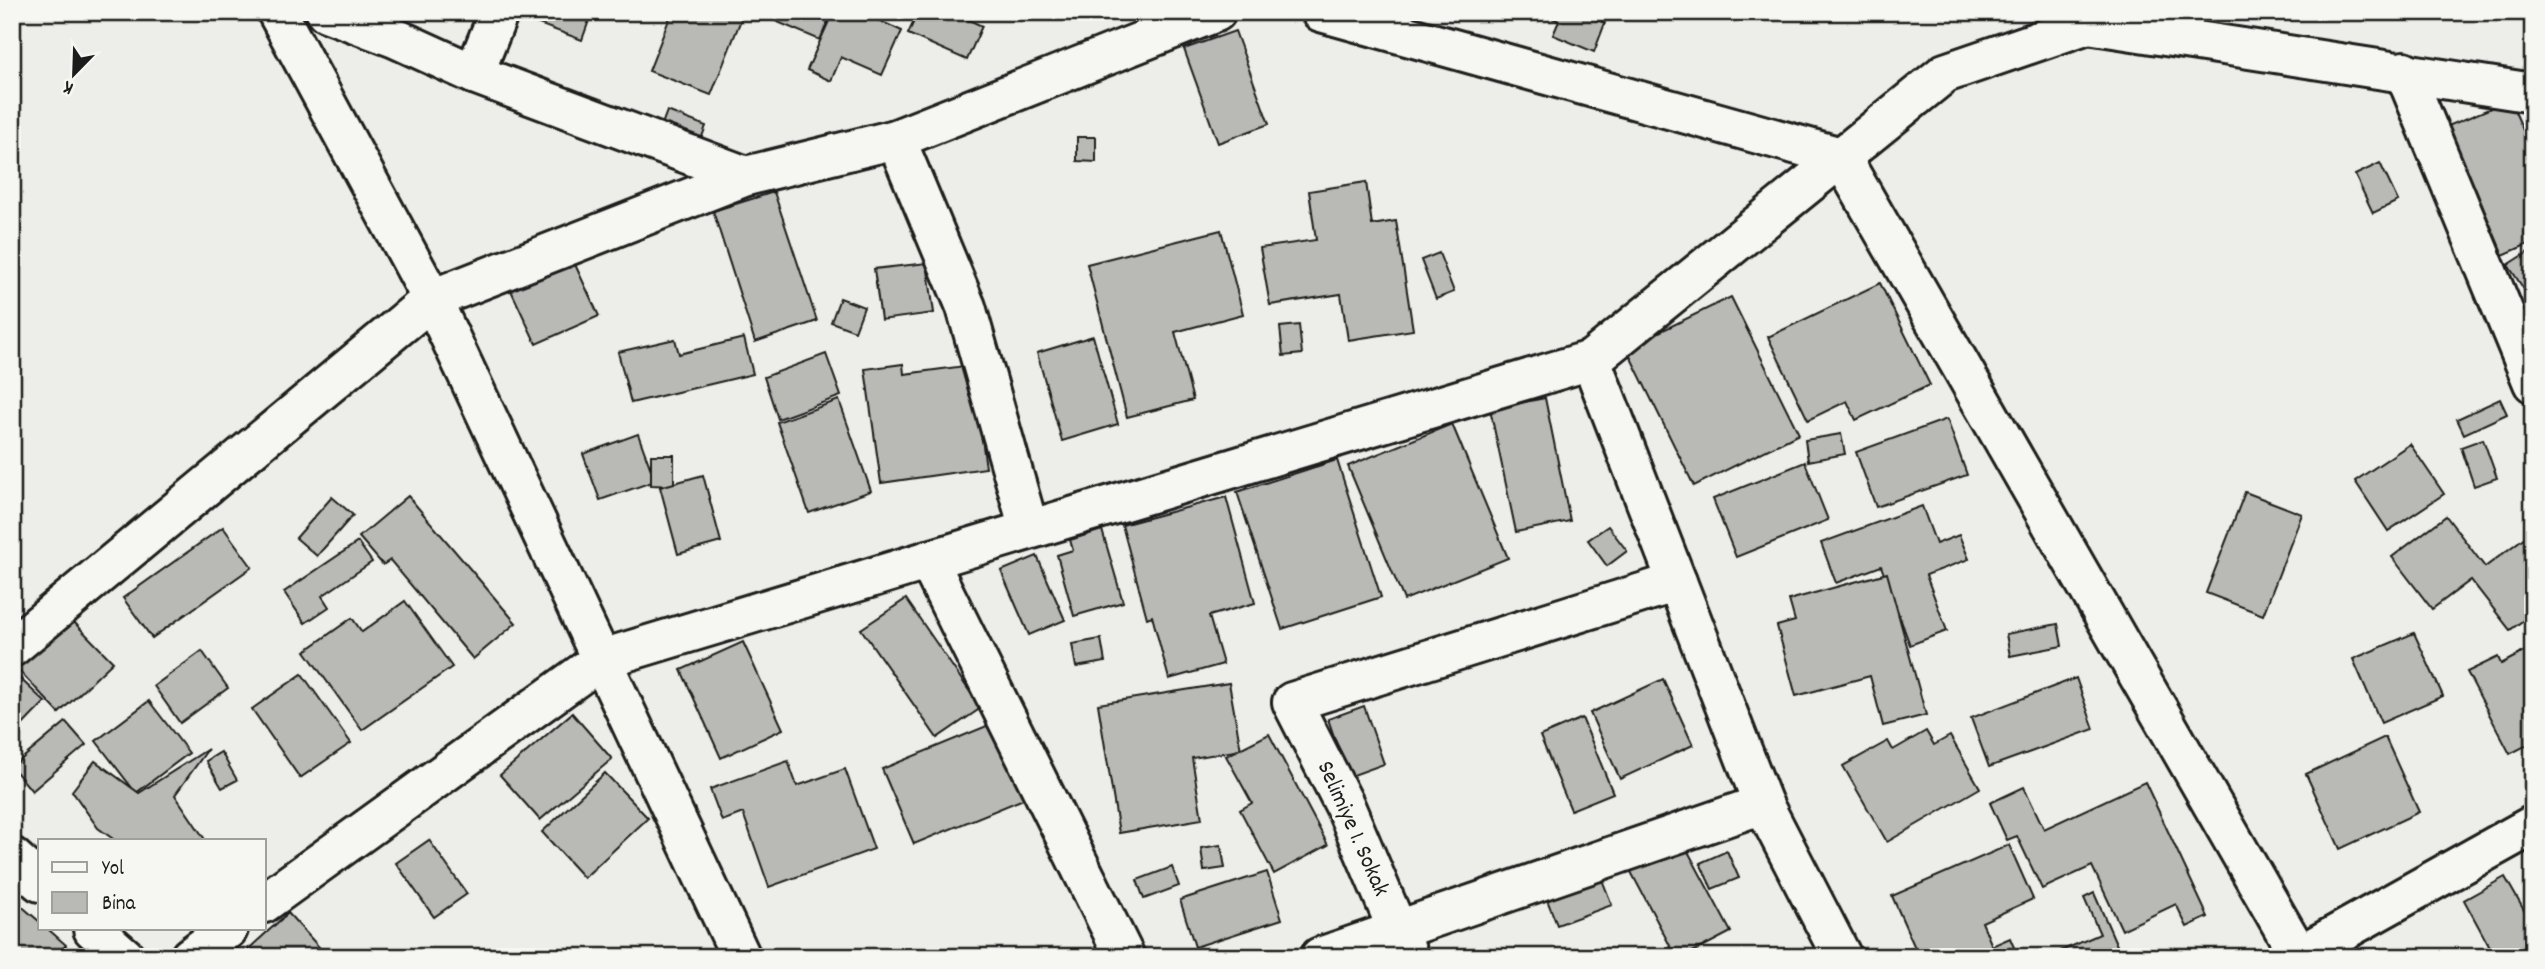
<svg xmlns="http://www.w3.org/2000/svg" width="2545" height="969" viewBox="0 0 2545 969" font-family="Dekko,sans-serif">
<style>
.building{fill:#b9b9b6;stroke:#1c1c1c;stroke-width:2}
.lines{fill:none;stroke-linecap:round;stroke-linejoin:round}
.minor-casing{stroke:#1c1c1c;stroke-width:44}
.tertiary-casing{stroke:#1c1c1c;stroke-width:44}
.minor{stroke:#f6f6f2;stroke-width:38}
.tertiary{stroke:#f6f6f2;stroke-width:38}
.labels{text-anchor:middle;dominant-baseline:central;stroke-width:6;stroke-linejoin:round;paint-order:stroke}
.street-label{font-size:24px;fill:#1c1c1c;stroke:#f6f6f2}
</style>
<rect width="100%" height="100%" fill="#edede9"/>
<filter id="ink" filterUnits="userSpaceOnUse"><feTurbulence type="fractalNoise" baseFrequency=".0143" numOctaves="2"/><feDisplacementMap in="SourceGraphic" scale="14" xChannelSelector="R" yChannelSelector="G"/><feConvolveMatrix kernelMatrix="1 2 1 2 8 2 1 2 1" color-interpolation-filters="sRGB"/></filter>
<g filter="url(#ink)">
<g class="building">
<path d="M527 12H592L582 40 525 19Z"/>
<path d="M672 12H730L742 17 711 95 649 71Z"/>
<path d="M762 12H832L820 40 761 15Z"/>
<path d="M833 12H861L902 31 882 75 841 57 831 81 807 70Z"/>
<path d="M918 12H952L982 26 967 60 908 34Z"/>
<path d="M1538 12H1591L1589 16 1605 23 1594 52 1553 35 1559 21Z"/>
<path d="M1235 31 1269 124 1218 143 1184 49Z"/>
<path d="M2510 100 2533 153V242L2503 255 2448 126Z"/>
<path d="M667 111 706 126 700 142 661 127Z"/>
<path d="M1077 137H1096V162L1077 161Z"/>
<path d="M2380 163 2398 201 2373 213 2355 175Z"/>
<path d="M1366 182 1372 225 1396 221 1413 330 1348 340 1341 294 1270 305 1260 248 1316 240 1309 191Z"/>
<path d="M774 192 817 321 755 342 713 211Z"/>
<path d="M1221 230 1243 314 1175 332 1193 400 1127 417 1087 264Z"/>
<path d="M2533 249V303L2508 265Z"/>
<path d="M1439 253 1454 292 1436 299 1421 260Z"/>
<path d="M572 258 599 316 536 344 509 286Z"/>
<path d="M927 263 934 313 881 320 874 269Z"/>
<path d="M1880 283 1930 385 1856 420 1847 401 1808 420 1768 337Z"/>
<path d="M1731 297 1799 434 1694 486 1626 348Z"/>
<path d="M840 298 864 307 855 331 831 322Z"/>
<path d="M1299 325 1302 354 1283 356 1280 327Z"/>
<path d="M1093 336 1118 424 1062 441 1037 353Z"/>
<path d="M744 338 753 374 631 403 618 352 675 339 679 354Z"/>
<path d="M826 354 841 396 778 419 764 377Z"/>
<path d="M903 364 904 374 972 365 986 468 881 483 865 369Z"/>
<path d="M1545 398 1570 521 1516 532 1490 409Z"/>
<path d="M2500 399 2507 414 2464 434 2457 419Z"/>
<path d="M839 400 871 491 809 513 777 422Z"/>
<path d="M1947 419 1967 475 1876 507 1856 452Z"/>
<path d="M1452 424 1508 558 1404 600 1348 466Z"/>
<path d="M638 434 655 481 600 500 583 454Z"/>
<path d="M1841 434 1845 454 1808 461 1805 440Z"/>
<path d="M2483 439 2497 478 2474 486 2461 447Z"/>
<path d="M2410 444 2444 494 2388 531 2355 481Z"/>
<path d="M651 455H674V486L651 485Z"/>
<path d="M1337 460 1381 597 1282 629 1237 492Z"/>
<path d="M1805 462 1828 520 1736 557 1713 499Z"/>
<path d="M703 475 721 542 678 554 660 487Z"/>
<path d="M2245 492 2302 514 2263 615 2206 593Z"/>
<path d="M408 496 516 623 473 659 390 560 383 565 359 537Z"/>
<path d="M332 497 353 515 317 556 296 538Z"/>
<path d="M1226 497 1255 603 1209 616 1223 664 1169 679 1152 616 1147 618 1122 525Z"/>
<path d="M1922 506 1936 544 1959 535 1969 559 1926 575 1947 631 1910 645 1881 566 1836 583 1821 543Z"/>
<path d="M2446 516 2485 567 2533 531V613L2510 630 2471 580 2432 609 2392 557Z"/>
<path d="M1608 526 1627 551 1607 566 1588 540Z"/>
<path d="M223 527 252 567 152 638 123 598Z"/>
<path d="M1102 530 1123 602 1074 616 1057 555 1073 550 1070 540Z"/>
<path d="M358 542 372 562 322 596 329 607 305 623 284 592Z"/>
<path d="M1037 556 1065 620 1029 635 1001 571Z"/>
<path d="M1887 573 1926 715 1883 726 1870 676 1796 696 1777 626 1795 621 1789 600Z"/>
<path d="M906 599 981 708 937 738 861 629Z"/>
<path d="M405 601 452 667 362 730 305 651 352 618 362 632Z"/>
<path d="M66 614 113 662 59 713 13 664Z"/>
<path d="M2058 624 2062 646 2010 656 2006 634Z"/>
<path d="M2414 633 2443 696 2381 723 2353 659Z"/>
<path d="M1101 639 1105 662 1076 667 1072 644Z"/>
<path d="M743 642 783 729 721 758 681 670Z"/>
<path d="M2533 647V742L2510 754 2467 672 2498 657 2501 664Z"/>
<path d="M202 651 228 688 180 723 154 686Z"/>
<path d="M12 671 45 702 12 736Z"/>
<path d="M302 674 351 743 300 778 252 709Z"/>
<path d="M2076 678 2094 729 1989 767 1971 718Z"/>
<path d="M1663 679 1693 745 1620 779 1590 713Z"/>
<path d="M1229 683 1241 750 1192 758 1202 819 1119 833 1098 704Z"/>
<path d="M149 701 189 753 136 793 96 741Z"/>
<path d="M1364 706 1384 764 1348 777 1328 719Z"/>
<path d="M572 713 612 759 540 820 500 775Z"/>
<path d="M1582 718 1613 793 1571 810 1540 736Z"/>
<path d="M66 722 86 745 32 791 12 767Z"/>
<path d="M994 723 1026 798 914 844 882 769Z"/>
<path d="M1926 731 1934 745 1950 736 1980 788 1887 842 1843 766 1888 741 1893 750Z"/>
<path d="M1269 734 1328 845 1274 874 1240 810 1252 803 1226 756Z"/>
<path d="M2385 737 2419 812 2340 849 2306 774Z"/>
<path d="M208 749 175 795 206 841H116L98 828 72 791 95 761 139 793Z"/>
<path d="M221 752 237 780 222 788 206 761Z"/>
<path d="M788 761 797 786 845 769 874 849 769 887 743 813 722 821 710 789Z"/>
<path d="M605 773 648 818 584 878 542 832Z"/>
<path d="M2145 782 2208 917 2187 927 2176 904 2122 930 2092 866 2042 889 2017 836 2007 840 1990 803 2024 787 2044 829Z"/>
<path d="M429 840 467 894 434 917 396 863Z"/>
<path d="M1683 842 1731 932 1683 957H1676L1630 870Z"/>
<path d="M1221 845 1225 868 1204 871 1201 848Z"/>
<path d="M2009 845 2033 899 1982 922 1992 946 2010 938 2018 957H1919L1892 896Z"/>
<path d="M1727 851 1739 878 1712 889 1700 863Z"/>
<path d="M1172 867 1179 886 1144 899 1137 880Z"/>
<path d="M1267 872 1282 919 1195 947 1180 900Z"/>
<path d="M1599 872 1612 905 1557 925 1544 892Z"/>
<path d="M2505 877 2533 926V942L2506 957H2495L2464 900Z"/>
<path d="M2094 893 2122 957H2047L2100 934 2084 898Z"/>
<path d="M12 898 40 922V929H48L66 945 56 957H12Z"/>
<path d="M288 913 328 957H242L241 956Z"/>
</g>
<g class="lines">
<defs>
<g id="minor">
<path d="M277 12 432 299 741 957"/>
<path d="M326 12 395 38 474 74 746 176"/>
<path d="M1321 12 1841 157 2300 957"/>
<path d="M2404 71 2533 383"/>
<path d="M474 74 499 12"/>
<path d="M896 139 966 307 1029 529"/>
<path d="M1591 360 1763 804 1842 957"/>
<path d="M928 560 1125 957"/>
<path d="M12 647 432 299 746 176 896 139 1216 12"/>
<path d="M264 903 602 659 1591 360 1945 73 2088 24 2533 93"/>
<path d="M190 957 228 929"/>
<path d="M1320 957 1763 804"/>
<path d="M1409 957 1345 806 1292 702 1677 582"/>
<path d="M2296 957 2533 825"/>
</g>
<g id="tertiary">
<path d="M12 857 40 882"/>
<path d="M93 929 125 957"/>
</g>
</defs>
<use href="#minor" class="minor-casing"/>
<use href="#tertiary" class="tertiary-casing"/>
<use href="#minor" class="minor"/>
<use href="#tertiary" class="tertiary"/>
</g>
</g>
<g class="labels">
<g class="street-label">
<text transform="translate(1352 829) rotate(66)">Selimiye 1. Sokak</text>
</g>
</g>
<rect width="2545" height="969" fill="none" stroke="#f6f6f2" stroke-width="42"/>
<rect x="21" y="21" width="2503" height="927" fill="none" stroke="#1c1c1c" stroke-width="2.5" filter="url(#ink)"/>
<rect x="38" y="839" width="228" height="91" fill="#f6f6f2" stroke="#9f9f9c" stroke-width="2"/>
<rect x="52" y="862" width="35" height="10" fill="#f6f6f2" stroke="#9f9f9c" stroke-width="2"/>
<text x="102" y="874" font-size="21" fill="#1c1c1c">Yol</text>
<rect x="52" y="892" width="35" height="21" fill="#b9b9b6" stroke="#9f9f9c" stroke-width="2"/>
<text x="102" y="909" font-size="21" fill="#1c1c1c">Bina</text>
<g transform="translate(74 74) rotate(203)" stroke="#f6f6f2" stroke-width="5" paint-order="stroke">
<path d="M0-5L12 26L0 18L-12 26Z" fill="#1c1c1c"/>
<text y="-10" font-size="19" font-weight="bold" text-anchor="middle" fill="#1c1c1c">K</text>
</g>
</svg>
